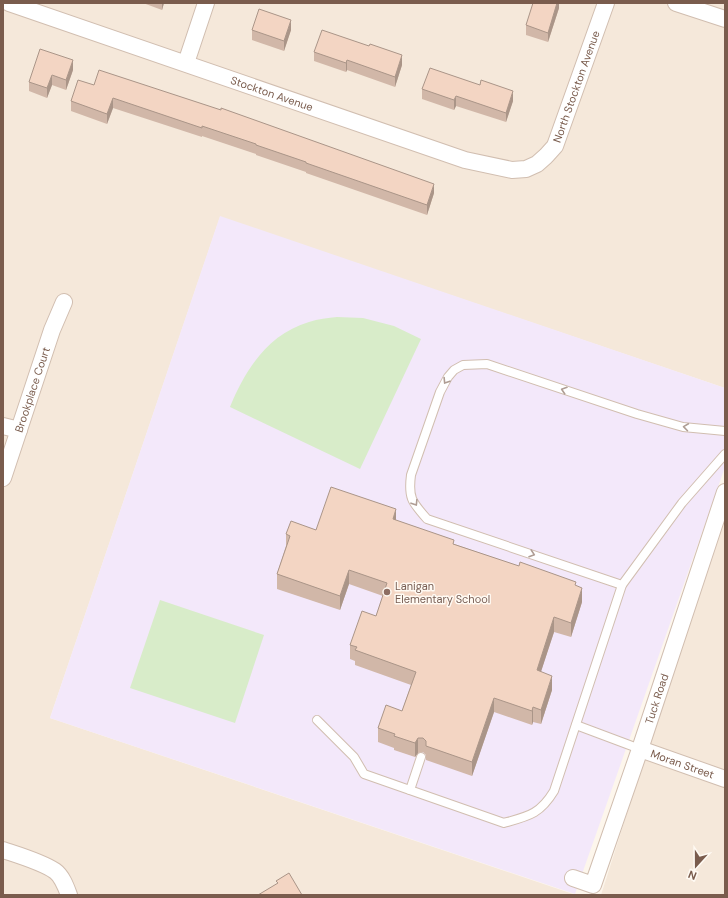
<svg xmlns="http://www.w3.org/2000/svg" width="728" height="898" viewBox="0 0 728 898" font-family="'DM Sans',sans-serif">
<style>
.residential{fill:#f5e8da}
.education{fill:#f3e8fa}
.green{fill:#d8ecc9}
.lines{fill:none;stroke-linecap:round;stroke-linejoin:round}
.lane-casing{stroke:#d1beb0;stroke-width:10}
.street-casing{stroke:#d1beb0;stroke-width:18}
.lane{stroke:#fff;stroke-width:8}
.street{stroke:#fff;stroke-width:16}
.wall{fill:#d1b7a8}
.shaded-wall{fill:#aa9588}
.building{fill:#f3d5c3;stroke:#aa9588}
.oneway{stroke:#af9d94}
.education-dot{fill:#8d6e63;stroke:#fffaf3;stroke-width:1.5}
.labels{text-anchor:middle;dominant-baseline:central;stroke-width:3;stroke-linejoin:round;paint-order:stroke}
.street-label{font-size:11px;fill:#7a5c4d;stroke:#fffaf3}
.education-label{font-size:11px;fill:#785e54;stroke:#fffaf3;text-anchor:start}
</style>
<rect width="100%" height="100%" fill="#fdf6ec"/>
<g class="residential">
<path d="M3 3H725V388L220 217 50 718 576 895H3Z"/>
<path d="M725 506V895H601Z"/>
</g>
<path class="education" d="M220 216 725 388V467L575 894 50 718Z"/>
<g class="green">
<path d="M337 317 363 318 394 326 421 339 360 469 230 407C245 370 268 334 309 322 318 319 328 318 337 317Z"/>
<path d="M160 600 264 635 235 723 130 688Z"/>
</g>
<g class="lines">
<defs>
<g id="lane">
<path d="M622 585 427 519C412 502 408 498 411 475L440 392 448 377 454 370 463 365 487 364 637 414 683 427 725 431"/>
<path d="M317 720 354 757 364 774 504 823C529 816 540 814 554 791L622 585 682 503 725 454"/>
<path d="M576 725 640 749"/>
<path d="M410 790 421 757"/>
</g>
<g id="street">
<path id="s1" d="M9 3 465 160 512 170 526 169 537 164 546 156 555 146 606 3"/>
<path d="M676 3 725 19"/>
<path d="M186 63 206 3"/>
<path d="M3 426 19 430"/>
<path id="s2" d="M3 478 52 330 64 302"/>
<path id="s3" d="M640 749 725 779"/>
<path d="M3 850C18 855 42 862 55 871 62 876 66 887 69 895"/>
<path id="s4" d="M573 878 593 885 640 749 725 492"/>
</g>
</defs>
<use href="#lane" class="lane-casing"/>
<use href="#street" class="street-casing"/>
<use href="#lane" class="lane"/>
<use href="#street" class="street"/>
</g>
<g class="wall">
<path d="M143 3H164L162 10Z"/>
<path d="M559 3V8L548 42 526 35V25Z"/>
<path d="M252 30H291L284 51 252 40Z"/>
<path d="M314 52 402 65 395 87 347 70 346 72 314 61Z"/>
<path d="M73 70 66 90 52 85 47 98 29 91V82Z"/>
<path d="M94 85 434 193 427 215 306 173V172L256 155V154L202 136V137L113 108 107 124 71 111V101Z"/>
<path d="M422 89 513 101 506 122 456 106 454 110 422 99Z"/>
<path d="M396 520 454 544 576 586 582 602 571 637 554 632 541 671 552 690 541 724 533 722 532 725 494 712 472 776 426 760V755L423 752 418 753 415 757 394 750V748L378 742V728L402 711 411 685 355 665V661L350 659V645L376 616 383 596 349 584 340 610 277 589V574L286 546V534Z"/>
</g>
<g class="shaded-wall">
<path d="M162 3H164L162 10Z"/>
<path d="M557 3H559V8L548 42V33Z"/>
<path d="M291 20V30L284 51V41Z"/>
<path d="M402 55V65L395 87V77Z"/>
<path d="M73 60V70L66 90V80Z"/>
<path d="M347 60V70L346 72V63Z"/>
<path d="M52 75V85L47 98V88Z"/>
<path d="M513 91V101L506 122V113Z"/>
<path d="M456 96V106L454 110V100Z"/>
<path d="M113 98V108L107 124V114Z"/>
<path d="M434 184V193L427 215V205Z"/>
<path d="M396 509V523L393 519Z"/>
<path d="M349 570V584L340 610V596Z"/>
<path d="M582 588V602L571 637V623Z"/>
<path d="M554 617V632L537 684V670Z"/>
<path d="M552 676V690L541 724V710Z"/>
<path d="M494 698V712L472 776V762Z"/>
<path d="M533 707V722L532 725V711Z"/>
<path d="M418 738V753L415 757V743Z"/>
</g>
<g class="building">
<path d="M533 3H557L548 33 526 25Z"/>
<path d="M259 9 291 20 284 41 252 30Z"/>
<path d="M322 30 369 46 370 44 402 55 395 77 347 60 346 63 314 52Z"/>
<path d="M40 49 73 60 66 80 52 75 47 88 29 82Z"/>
<path d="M430 68 480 85 481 80 513 91 506 113 456 96 454 100 422 89Z"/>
<path d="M99 70 221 110V108L434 184 427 205 306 163V162L256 145V144L202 126V128L113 98 107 114 71 101 78 80 94 85Z"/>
<path d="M331 487 396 509 393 519 454 540 453 544 519 566 520 562 576 582 575 585 582 588 571 623 554 617 537 670 552 676 541 710 533 707 532 711 494 698 472 762 426 746V741L423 738H418L415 743 394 736 395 734 378 728 386 705 402 711 416 672 355 650 357 647 350 645 362 611 376 616 387 583 349 570 340 596 277 574 290 536 286 534 291 521 316 530Z"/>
<path d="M289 873 302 895H258L278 883 276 881Z"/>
</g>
<defs><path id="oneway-chevron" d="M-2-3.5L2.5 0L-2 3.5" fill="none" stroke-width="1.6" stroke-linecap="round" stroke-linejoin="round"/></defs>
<g class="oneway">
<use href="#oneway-chevron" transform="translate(446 381) rotate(122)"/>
<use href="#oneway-chevron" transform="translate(564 390) rotate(-162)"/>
<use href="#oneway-chevron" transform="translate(686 427) rotate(-172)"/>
<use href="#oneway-chevron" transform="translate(415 503) rotate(58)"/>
<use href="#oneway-chevron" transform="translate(532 554) rotate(19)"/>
</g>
<circle class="education-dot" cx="387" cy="592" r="4"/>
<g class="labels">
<g class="street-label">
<text stroke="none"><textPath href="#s1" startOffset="645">North Stockton Avenue</textPath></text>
<text stroke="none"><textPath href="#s1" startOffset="278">Stockton Avenue</textPath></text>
<text stroke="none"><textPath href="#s2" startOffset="93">Brookplace Court</textPath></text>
<text stroke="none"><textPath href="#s4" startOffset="218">Tuck Road</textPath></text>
<text stroke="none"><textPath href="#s3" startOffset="45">Moran Street</textPath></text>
</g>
<g class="education-label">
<text x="395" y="586">Lanigan<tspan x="395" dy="13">Elementary School</tspan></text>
</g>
</g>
<rect width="728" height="898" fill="none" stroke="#7a5c4d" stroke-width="8"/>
<g transform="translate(696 866) rotate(201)" stroke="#fffaf3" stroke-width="3" paint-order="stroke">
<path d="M0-3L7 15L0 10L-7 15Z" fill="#7a5c4d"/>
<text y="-6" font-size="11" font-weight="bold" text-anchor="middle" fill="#7a5c4d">N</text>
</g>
</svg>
